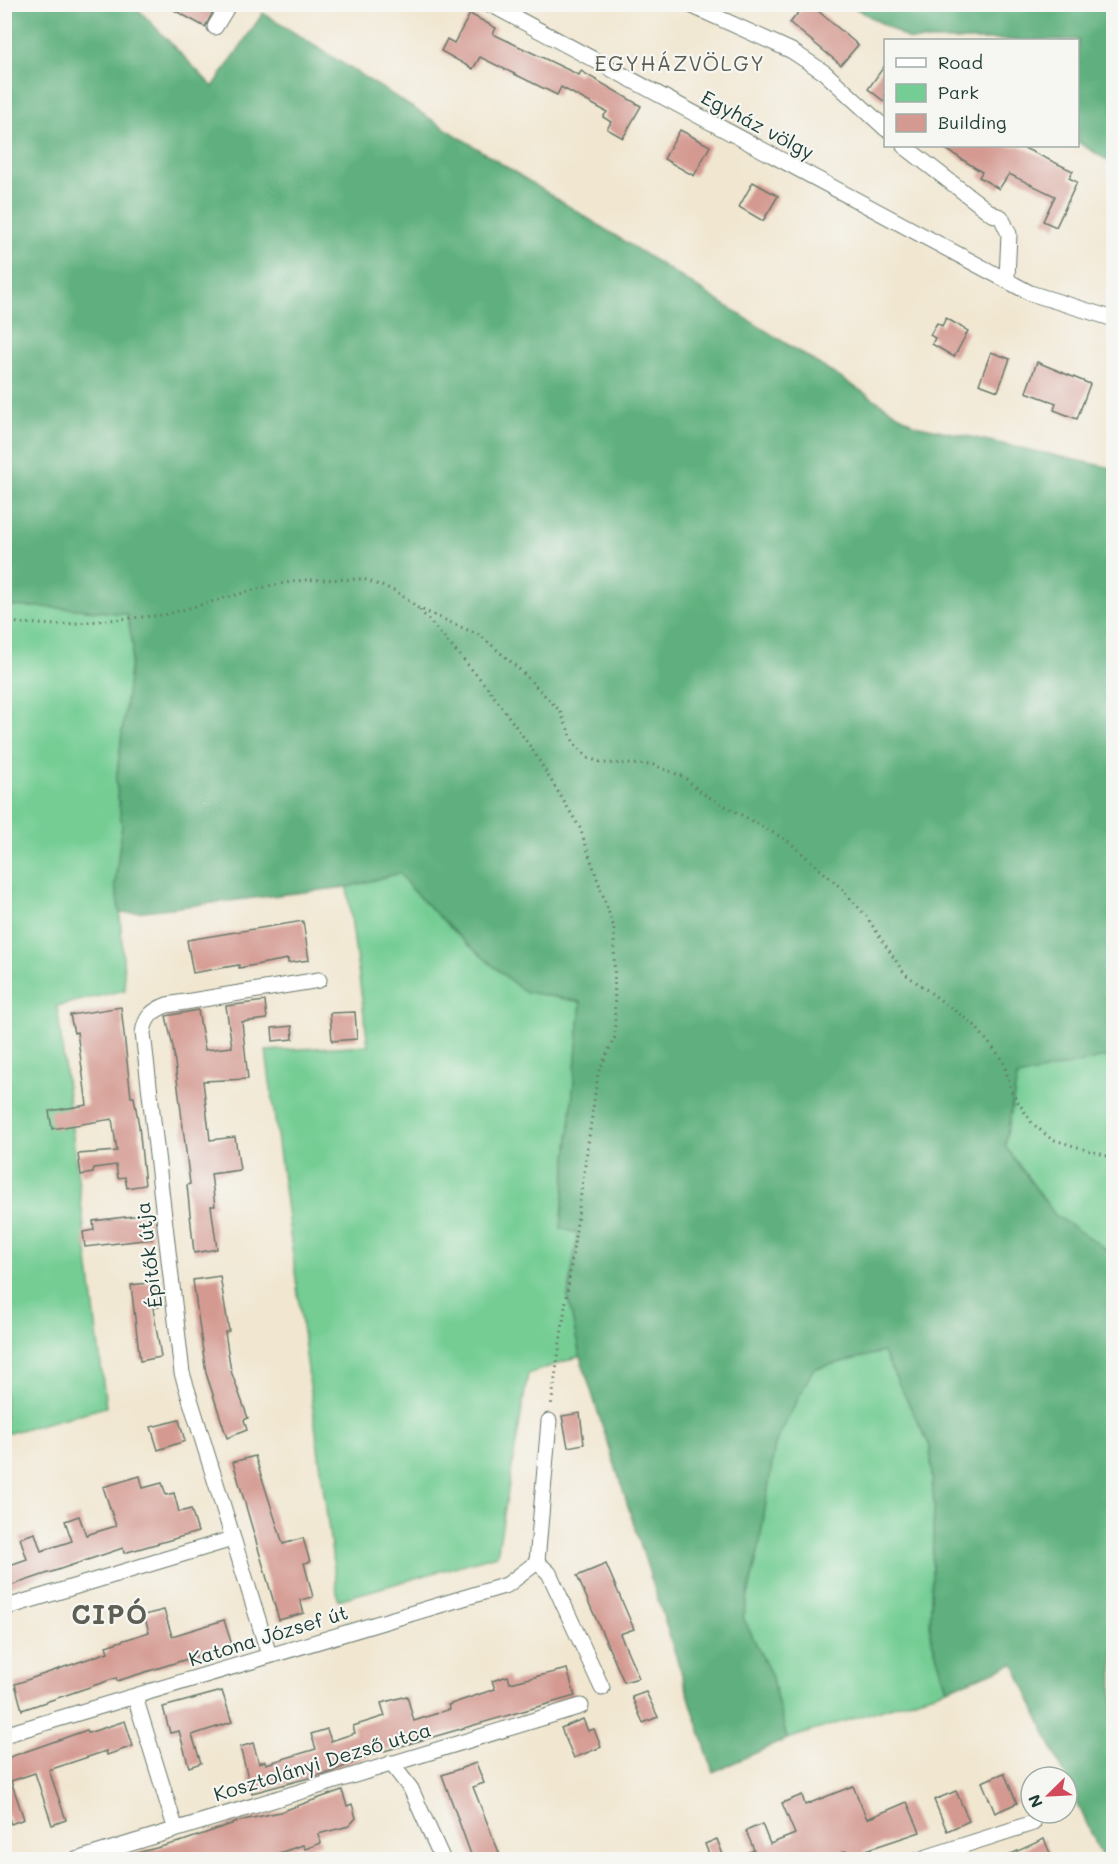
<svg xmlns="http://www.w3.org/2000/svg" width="1118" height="1864" viewBox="0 0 1118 1864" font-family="Mali,sans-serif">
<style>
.green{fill:#74cd94;stroke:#4a8564;stroke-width:1.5}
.forest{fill:#5fb07e;stroke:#3f7659;stroke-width:1.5}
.building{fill:#d49a91}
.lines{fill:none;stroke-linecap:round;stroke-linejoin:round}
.minor-casing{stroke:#68786b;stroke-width:17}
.path{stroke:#68786b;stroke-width:3;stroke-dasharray:1.5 4.5;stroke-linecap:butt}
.minor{stroke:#fff;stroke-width:15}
.labels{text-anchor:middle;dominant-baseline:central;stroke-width:4.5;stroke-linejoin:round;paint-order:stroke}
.street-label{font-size:20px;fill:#1f3d34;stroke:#f6f6f2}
.neighbourhood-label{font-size:21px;letter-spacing:1.5px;fill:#5e5e55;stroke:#f6f6f2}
.district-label{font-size:26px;font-weight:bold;letter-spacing:1.5px;fill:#5e5e55;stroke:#f6f6f2}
</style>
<rect width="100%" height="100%" fill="#f6f6f2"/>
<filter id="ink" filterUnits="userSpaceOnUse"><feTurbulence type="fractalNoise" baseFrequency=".0167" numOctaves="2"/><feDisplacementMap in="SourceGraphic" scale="12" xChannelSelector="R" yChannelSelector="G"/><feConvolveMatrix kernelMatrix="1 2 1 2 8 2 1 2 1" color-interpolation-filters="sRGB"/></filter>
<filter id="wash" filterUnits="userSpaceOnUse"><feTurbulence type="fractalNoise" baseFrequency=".008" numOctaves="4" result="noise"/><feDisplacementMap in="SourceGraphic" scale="24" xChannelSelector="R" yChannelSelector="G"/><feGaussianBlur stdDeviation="1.35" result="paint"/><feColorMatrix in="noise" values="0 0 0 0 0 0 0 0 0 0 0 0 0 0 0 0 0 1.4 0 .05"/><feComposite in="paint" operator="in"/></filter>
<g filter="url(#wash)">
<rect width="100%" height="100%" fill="#f1e7d1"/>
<g class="green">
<path d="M5 606 68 608 127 614 133 646 116 782 122 825 115 885 120 914 125 990 57 1006 106 1407 5 1434Z"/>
<path d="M400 873 411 889 464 941 523 991 581 1002 561 1228 578 1233 568 1296 580 1356 528 1374 497 1555 338 1600 266 1051 368 1045 347 887Z"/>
<path d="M1113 1055V1254L1055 1215 1005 1146 1017 1077Z"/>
<path d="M883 1352 930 1446 934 1506 930 1634 947 1689 787 1739 771 1675 743 1617 759 1548 775 1444 813 1369Z"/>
</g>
<g class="forest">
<path d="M5 4 134 5 213 87 263 13 915 425 1113 468V1055L1017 1077 1005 1146 1055 1215 1113 1254V1859H1103L1014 1664 947 1689 930 1634 934 1506 930 1446 883 1352 813 1369 775 1444 759 1548 743 1617 771 1675 787 1739 713 1772 580 1356 568 1297 578 1233 561 1228 581 1002 523 991 464 941 411 889 400 873 347 887 120 914 115 885 122 825 116 782 133 646 127 614 68 608 5 606Z"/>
<path d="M850 5H1113V164L1078 142V40H910Z"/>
</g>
<g id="blocks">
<g class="building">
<path d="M163 4H217L205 27Z"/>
<path d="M805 4H810L858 45 841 65 790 23Z"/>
<path d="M470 14 496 28 493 34 579 75 581 71 641 106 623 138 607 129 611 122 603 117 607 112 561 87 557 95 480 57 473 69 441 51 447 39 454 43Z"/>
<path d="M885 65V102L868 89Z"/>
<path d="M680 130 710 146 694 176 664 159Z"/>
<path d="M941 146H1020L1073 171 1069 178 1077 182 1056 227 1043 221 1055 196 1009 174 999 189 979 177 982 172Z"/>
<path d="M753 182 778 196 763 221 739 207Z"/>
<path d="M946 318 968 331 954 357 932 344 935 338 930 335 937 323 942 326Z"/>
<path d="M991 352 1010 359 998 391 979 384Z"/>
<path d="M1037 362 1090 384 1077 419 1054 410 1056 403 1026 392Z"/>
<path d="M303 921 309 960 288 963V959L239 968V965L193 973 187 940Z"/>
<path d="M265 1001 267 1019 242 1022 248 1079 203 1081 210 1140 235 1137 240 1170 211 1174 215 1206H211L217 1249 194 1253 187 1185 190 1184 173 1047 166 1016 198 1010 205 1050 232 1047 226 1006Z"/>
<path d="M121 1007 131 1097H134L139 1126 145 1185 127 1188 125 1177 118 1178 116 1165 94 1168 93 1173 81 1175 78 1154 117 1151 112 1119 52 1129 49 1111 87 1105 77 1032 74 1033 70 1015Z"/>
<path d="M355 1012 357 1039 332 1041 330 1013Z"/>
<path d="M292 1026 293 1039 273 1041 272 1028Z"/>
<path d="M149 1214 152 1239 85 1247 83 1232 94 1230 93 1221Z"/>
<path d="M220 1276 229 1331 225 1332 231 1371 248 1418 244 1420 247 1430 227 1438 206 1373 193 1280Z"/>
<path d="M156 1282 159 1307 153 1308 161 1357 140 1361 131 1285Z"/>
<path d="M580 1413 584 1444 568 1447 562 1416Z"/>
<path d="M179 1420 185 1441 158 1450 151 1427Z"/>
<path d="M255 1456 283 1544 303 1538 310 1562 304 1563 313 1597 300 1600 304 1613 279 1620 233 1462Z"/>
<path d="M140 1476 143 1488 162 1483 166 1495 174 1493 179 1512 191 1509 198 1532 124 1553 123 1548 4 1588V1567L27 1559 20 1538 35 1533 41 1551 72 1541 65 1521 79 1516 86 1535 116 1526 103 1487Z"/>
<path d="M606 1564 634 1629 620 1634 639 1678 624 1682 577 1576Z"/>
<path d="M164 1610 172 1636 224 1620 232 1645 117 1681 116 1678 22 1710 15 1684 108 1652 106 1646 149 1632 144 1615Z"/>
<path d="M567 1669 575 1696 374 1754 331 1772 252 1793 240 1747 253 1743 259 1763 265 1761 266 1764 316 1749 311 1734 327 1729 331 1741 355 1733 353 1726 385 1716 381 1703 407 1696 414 1721 450 1709 448 1705 495 1689 492 1681 508 1676 510 1683Z"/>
<path d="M222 1691 232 1722 192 1735 201 1763 189 1767 179 1731 170 1733 163 1707Z"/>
<path d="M646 1692 658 1717 643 1723 632 1697Z"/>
<path d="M583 1719 588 1731 594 1729 601 1747 574 1758 561 1728Z"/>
<path d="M125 1721 133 1746 107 1755 106 1751 49 1770 66 1820 52 1825 35 1773 11 1781 24 1819 11 1824 4 1804V1759L87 1730 88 1733Z"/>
<path d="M476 1763 484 1783 473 1787 502 1860H473L442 1775Z"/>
<path d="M1004 1773 1017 1803 995 1813 982 1782Z"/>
<path d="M853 1786 867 1819 907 1802 920 1832 863 1851 866 1860H850L846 1851 824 1860H731L754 1850 746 1831 762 1824 770 1844 795 1834 782 1803 802 1795 805 1805Z"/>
<path d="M342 1790 347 1806 352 1804 356 1818 349 1826 318 1834 321 1843 305 1849 303 1845 258 1860H129V1855L183 1841 243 1820 280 1812Z"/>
<path d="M956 1791 969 1821 947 1831 934 1800Z"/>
<path d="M717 1839 725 1860H711L705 1844Z"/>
<path d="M1044 1839 1053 1860H998Z"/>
</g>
</g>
</g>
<g filter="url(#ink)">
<use href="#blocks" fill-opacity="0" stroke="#68786b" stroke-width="1.5"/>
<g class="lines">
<defs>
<g id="minor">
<path d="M490 4 1030 293 1114 319"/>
<path d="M688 4 792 51 825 73 886 129"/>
<path d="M215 27 229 4"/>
<path d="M904 146 992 214 1001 217 1009 234 1007 278"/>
<path d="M549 1421 537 1562 549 1573 602 1688"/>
<path d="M4 1608 232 1539"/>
<path d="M269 1655 182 1373 143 1033C145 1017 153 1010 167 1005L319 980"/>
<path d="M135 1697 175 1827"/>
<path d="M4 1735 507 1585 537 1562"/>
<path d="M391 1763 411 1789 443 1860"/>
<path d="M76 1860 581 1706"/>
<path d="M918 1860 1033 1823"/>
</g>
</defs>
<use href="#minor" class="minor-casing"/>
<g class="path">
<path d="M420 610 488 688 532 749 580 828 614 928 615 1037 598 1073 551 1407"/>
<path d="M4 622 56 625 164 615 268 586 304 580 363 579 396 591 418 608 481 636 517 667 560 711 574 743 588 758 603 763 654 765 684 777 702 793 788 841 840 887 866 916 904 973 974 1025 1003 1060 1012 1093 1032 1123 1051 1139 1114 1158"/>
</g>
<use href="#minor" class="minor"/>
</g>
</g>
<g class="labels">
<g class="street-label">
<text transform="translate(758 124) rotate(28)">Egyház völgy</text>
<text transform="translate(148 1255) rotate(-97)">Építők útja</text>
<text transform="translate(268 1635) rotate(-17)">Katona József út</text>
<text transform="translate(322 1761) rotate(-17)">Kosztolányi Dezső utca</text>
</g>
<g class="neighbourhood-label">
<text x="680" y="62">EGYHÁZVÖLGY</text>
</g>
<g class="district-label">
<text x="110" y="1614">CIPÓ</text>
</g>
</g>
<rect width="1118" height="1864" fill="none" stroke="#f6f6f2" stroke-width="24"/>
<rect x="884" y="39" width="195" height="108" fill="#f6f6f2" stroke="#a0aca6" stroke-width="1.5"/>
<rect x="896" y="58" width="30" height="9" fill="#ffffff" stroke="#a0aca6" stroke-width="1.5"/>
<text x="938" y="69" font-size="18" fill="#1f3d34">Road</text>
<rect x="896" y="84" width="30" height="18" fill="#74cd94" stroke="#a0aca6" stroke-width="1.5"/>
<text x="938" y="99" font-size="18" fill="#1f3d34">Park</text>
<rect x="896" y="114" width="30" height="18" fill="#d49a91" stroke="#a0aca6" stroke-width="1.5"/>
<text x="938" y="129" font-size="18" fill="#1f3d34">Building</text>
<g transform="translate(1049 1795) rotate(246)"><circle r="28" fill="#f6f6f2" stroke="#a0aca6" stroke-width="1.5"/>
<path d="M0-4.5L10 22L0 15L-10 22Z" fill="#d1495b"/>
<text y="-9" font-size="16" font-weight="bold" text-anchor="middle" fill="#1f3d34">N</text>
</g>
</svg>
